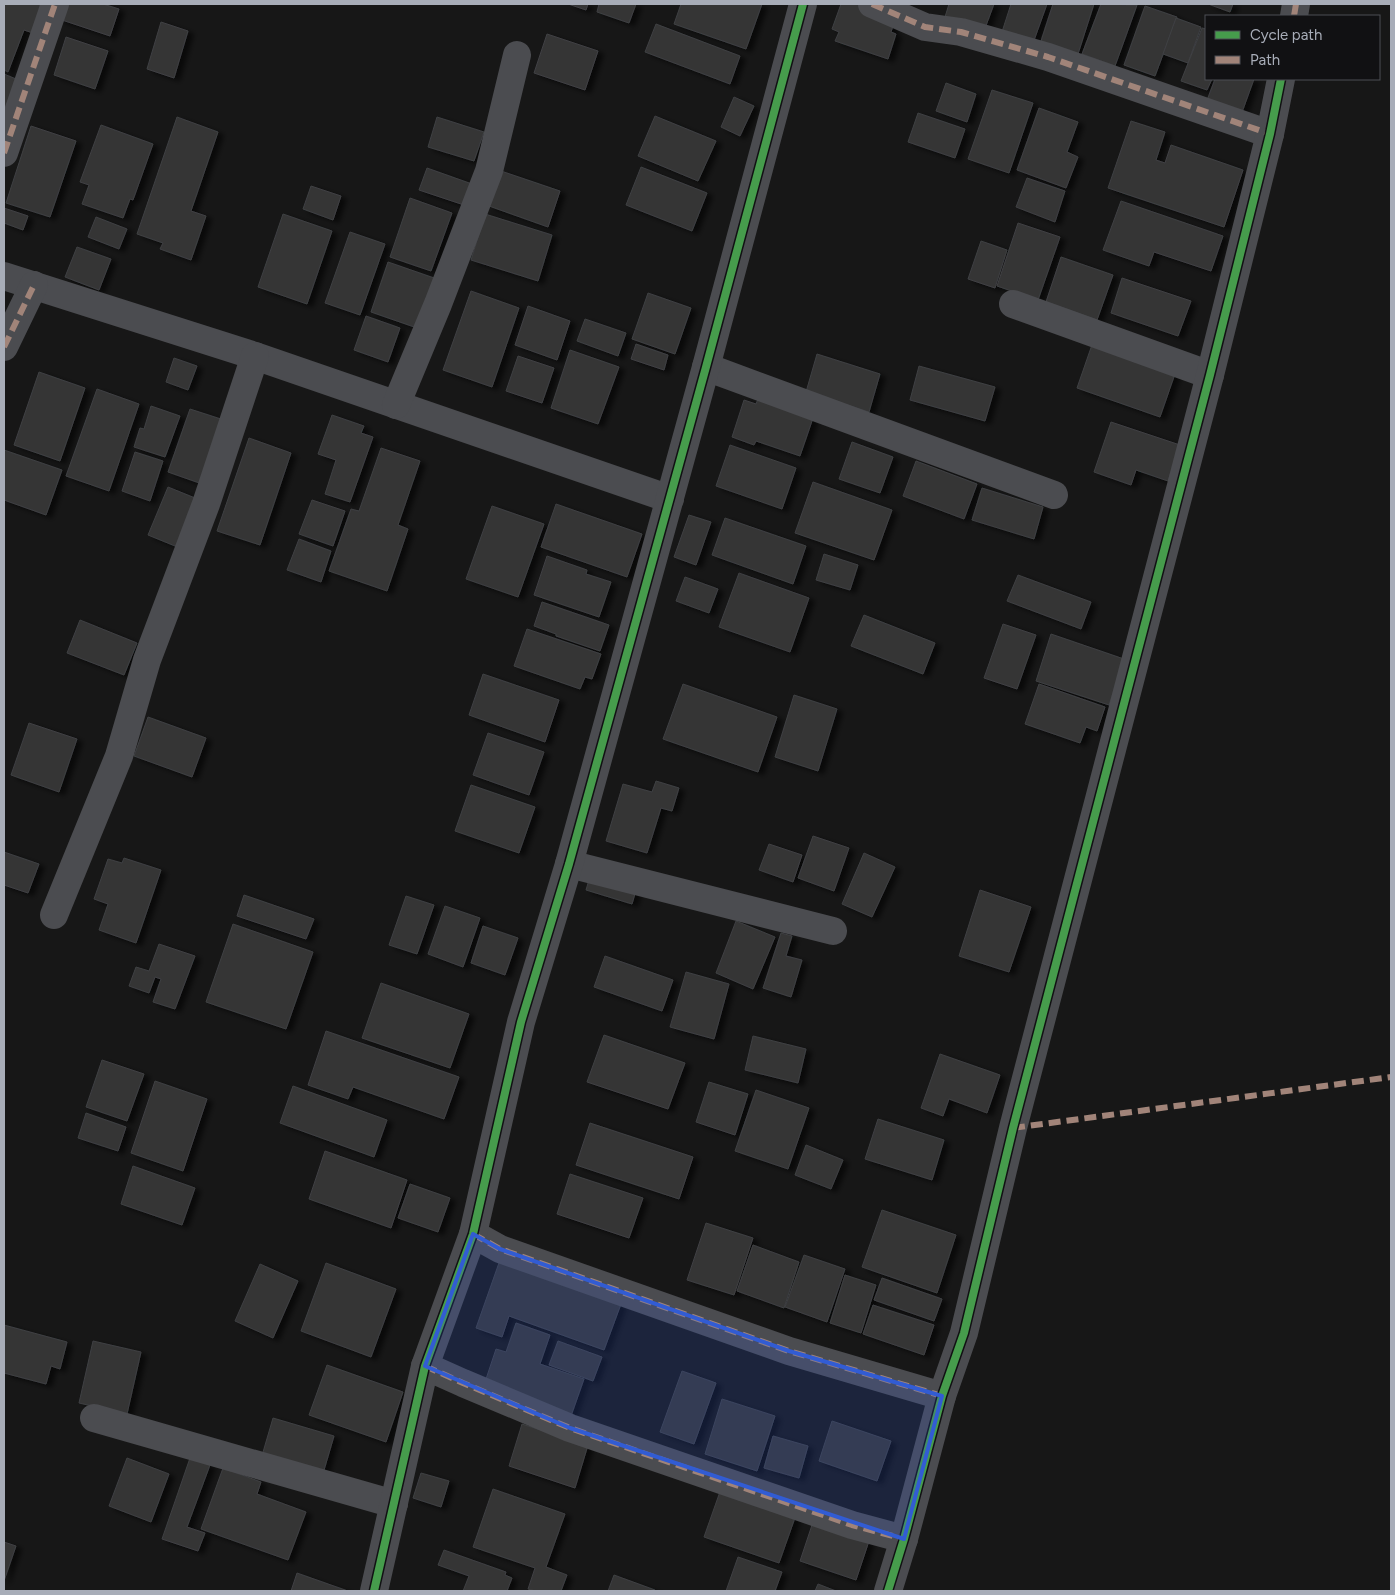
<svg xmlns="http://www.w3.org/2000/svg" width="1395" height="1595" viewBox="0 0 1395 1595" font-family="Figtree,sans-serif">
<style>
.building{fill:#353536;stroke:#3f4043;filter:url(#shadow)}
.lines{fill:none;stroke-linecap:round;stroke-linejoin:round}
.minor{stroke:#4b4c50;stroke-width:28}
.quiet{stroke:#a18479;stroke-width:6;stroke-dasharray:12 6;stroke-linecap:butt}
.cycleway-casing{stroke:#111113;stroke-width:11}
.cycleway{stroke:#469c4c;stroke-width:8}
.marked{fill:#325cd3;fill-opacity:0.2;stroke:#325cd3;stroke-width:4;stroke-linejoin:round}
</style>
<defs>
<filter id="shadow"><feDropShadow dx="5.5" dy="3" stdDeviation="2.5" flood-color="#0009"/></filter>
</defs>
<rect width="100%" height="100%" fill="#171717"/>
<g class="building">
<path d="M4 4H37L43 6 33 33 24 30 8 72 4 70Z"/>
<path d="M64 4H103L119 9 110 36 59 19Z"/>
<path d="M568 4H588L586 10Z"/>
<path d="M599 4H636L629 23 597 12Z"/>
<path d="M681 4H762L746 49 674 24Z"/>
<path d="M841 4H856L896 17 891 32 896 34 888 59 835 41 839 32 832 29Z"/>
<path d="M949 4H994L984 31 945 17Z"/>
<path d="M1011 4H1047L1032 46 1001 35Z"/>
<path d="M1053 4H1094L1077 57 1040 44Z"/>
<path d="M1101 4 1137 5 1115 66 1082 54Z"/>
<path d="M1208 4H1233L1230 12Z"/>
<path d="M1145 6 1177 17 1155 76 1124 65Z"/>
<path d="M1176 18 1201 27 1188 63 1163 54Z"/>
<path d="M161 22 188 31 174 78 147 69Z"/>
<path d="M656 24 740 56 730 84 645 52Z"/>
<path d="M1202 28 1206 29V79H1212L1207 90 1181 81Z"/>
<path d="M547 34 598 51 585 90 534 73Z"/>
<path d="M66 37 108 51 95 89 54 75Z"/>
<path d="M4 74 16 79 5 109 4 108Z"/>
<path d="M1215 79H1254L1241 115 1206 103Z"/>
<path d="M946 83 976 94 967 122 936 111Z"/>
<path d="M992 90 1033 103 1009 173 968 159Z"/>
<path d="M734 97 754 106 740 136 721 127Z"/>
<path d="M1039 108 1078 122 1067 152 1078 157 1066 188 1017 170Z"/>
<path d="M918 113 965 129 955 158 908 142Z"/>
<path d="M655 116 716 141 698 181 638 156Z"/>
<path d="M177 117 218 132 191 211 206 216 191 260 160 249 163 243 137 234Z"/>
<path d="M437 117 484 132 474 161 428 147Z"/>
<path d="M1131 121 1165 132 1156 160 1165 163 1171 145 1243 170 1224 227 1108 188Z"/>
<path d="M101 125 153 144 133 200 130 199 123 218 82 204 89 185 80 182Z"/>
<path d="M31 126 76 141 50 217 6 203Z"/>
<path d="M641 167 707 193 692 231 626 205Z"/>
<path d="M427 168 472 184 464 205 419 190Z"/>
<path d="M501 171 560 191 548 227 489 206Z"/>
<path d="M1027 178 1065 191 1055 222 1016 207Z"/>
<path d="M311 186 341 196 333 220 303 209Z"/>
<path d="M410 198 452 213 431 271 390 257Z"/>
<path d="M1121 201 1223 236 1211 271 1154 252 1149 266 1103 250Z"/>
<path d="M4 208 28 216 23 230 4 223Z"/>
<path d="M283 214 332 231 307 304 258 287Z"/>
<path d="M485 214 552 235 538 281 471 260Z"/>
<path d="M96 217 127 229 119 249 88 237Z"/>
<path d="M1018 223 1060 237 1038 300 997 286Z"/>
<path d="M350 232 385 244 360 315 325 303Z"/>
<path d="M981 241 1007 250 995 288 968 279Z"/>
<path d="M77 247 111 259 99 290 65 277Z"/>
<path d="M1061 257 1113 275 1097 320 1046 302Z"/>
<path d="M388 262 437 279 420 329 371 312Z"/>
<path d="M1122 278 1191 301 1178 336 1111 313Z"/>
<path d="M471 291 519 308 492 387 443 370Z"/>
<path d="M648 293 691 308 675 354 632 339Z"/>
<path d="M528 306 570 321 557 360 515 345Z"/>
<path d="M366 316 400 328 388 362 354 350Z"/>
<path d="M585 319 626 333 618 356 577 341Z"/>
<path d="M1094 339 1177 368 1160 417 1077 388Z"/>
<path d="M636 344 668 355 664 370 631 359Z"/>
<path d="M570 350 619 367 598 424 551 408Z"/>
<path d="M817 354 880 374 869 412 806 392Z"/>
<path d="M518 356 554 368 542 403 506 391Z"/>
<path d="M174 358 197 366 188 390 166 382Z"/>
<path d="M919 366 995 387 985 421 910 400Z"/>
<path d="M39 372 85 388 60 461 14 445Z"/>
<path d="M97 389 139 404 109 491 66 476Z"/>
<path d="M758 399 813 418 800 456 756 441 754 445 732 437 744 400 756 404Z"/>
<path d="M151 406 180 416 165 457 134 447 140 428 144 429Z"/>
<path d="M190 409 227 421 205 485 168 472Z"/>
<path d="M332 415 364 426 361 433 373 437 350 502 325 494 336 460 318 454Z"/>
<path d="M1111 422 1180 445 1168 481 1136 470 1131 485 1094 472Z"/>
<path d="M249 438 291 453 260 545 217 531Z"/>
<path d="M852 442 893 457 880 493 839 479Z"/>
<path d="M730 445 796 468 782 509 716 486Z"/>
<path d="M381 448 420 461 398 525 408 529 387 591 329 571 351 509 359 511Z"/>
<path d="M4 450 62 470 46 515 4 500Z"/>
<path d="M135 452 163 461 150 501 122 491Z"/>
<path d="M916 461 977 484 964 519 903 496Z"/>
<path d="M813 482 892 510 874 560 795 533Z"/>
<path d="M168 487 200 500 180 548 148 535Z"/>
<path d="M982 488 1043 507 1034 539 972 520Z"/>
<path d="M312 500 345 511 333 546 299 534Z"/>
<path d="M556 504 642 534 627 577 541 547Z"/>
<path d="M492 506 544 524 518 597 466 579Z"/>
<path d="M689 515 711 522 696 565 674 557Z"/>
<path d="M725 518 806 546 793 584 712 555Z"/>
<path d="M299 539 331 551 321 582 287 570Z"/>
<path d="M824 554 858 565 850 590 816 580Z"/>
<path d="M547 556 587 570 586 574 611 582 599 617 534 595Z"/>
<path d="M739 573 809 598 790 652 719 627Z"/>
<path d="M1018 575 1091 602 1081 629 1007 601Z"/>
<path d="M685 577 718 589 709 613 676 601Z"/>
<path d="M542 602 609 625 600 651 556 636V634L534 626Z"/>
<path d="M864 615 935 643 923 674 851 646Z"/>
<path d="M80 620 137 643 124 675 67 653Z"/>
<path d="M1003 624 1036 635 1017 689 984 678Z"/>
<path d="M527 629 601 654 592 679 585 677 580 689 514 666Z"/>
<path d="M1051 634 1124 659 1109 705 1036 681Z"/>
<path d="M483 674 559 700 545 742 469 715Z"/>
<path d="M683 684 777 717 758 772 663 739Z"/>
<path d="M1039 684 1105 707 1097 731 1086 727 1080 743 1025 724Z"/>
<path d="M794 695 837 709 818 771 775 757Z"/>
<path d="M148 717 206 738 192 777 134 756Z"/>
<path d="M29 723 77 739 59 792 11 775Z"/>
<path d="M488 733 544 752 529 795 473 775Z"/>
<path d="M656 781 679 788 672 811 661 808 647 853 606 841 623 784 652 792Z"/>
<path d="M471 785 535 807 519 853 455 831Z"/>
<path d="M813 836 849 848 834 891 798 878Z"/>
<path d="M769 844 802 855 793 882 759 870Z"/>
<path d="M4 852 39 864 28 893 4 885Z"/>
<path d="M864 853 895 867 872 917 842 904Z"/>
<path d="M124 858 161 870 136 943 99 930 108 904 94 899 108 859 122 863Z"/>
<path d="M591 873 637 887 632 904 586 890Z"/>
<path d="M980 890 1031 907 1009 972 959 956Z"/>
<path d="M244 895 314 919 306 939 237 916Z"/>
<path d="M406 896 434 905 417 954 389 945Z"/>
<path d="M445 906 480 918 463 967 428 954Z"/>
<path d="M736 921 775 937 753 989 716 973Z"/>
<path d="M233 924 313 952 286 1029 206 1002Z"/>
<path d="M483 926 518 938 505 975 471 963Z"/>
<path d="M781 933 792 936 786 956 802 960 791 997 763 988Z"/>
<path d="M159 944 195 956 175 1009 153 1002 161 979 155 977 149 993 129 986 136 967 149 971Z"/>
<path d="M605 956 673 980 662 1011 594 987Z"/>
<path d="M686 972 729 984 714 1039 670 1027Z"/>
<path d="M381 983 469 1014 450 1068 362 1038Z"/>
<path d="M326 1031 459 1077 444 1119 353 1087 348 1099 308 1085Z"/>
<path d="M604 1035 685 1063 668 1109 587 1082Z"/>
<path d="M753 1036 806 1049 798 1083 745 1070Z"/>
<path d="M940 1054 1000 1075 987 1113 949 1099 943 1116 921 1108Z"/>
<path d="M102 1060 144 1074 127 1121 86 1107Z"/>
<path d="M155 1081 207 1099 183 1171 131 1153Z"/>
<path d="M709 1082 748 1094 735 1135 696 1122Z"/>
<path d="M293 1086 387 1120 374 1157 280 1123Z"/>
<path d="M756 1090 809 1108 788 1169 735 1151Z"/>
<path d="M86 1113 126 1127 118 1151 78 1138Z"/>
<path d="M878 1119 944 1140 932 1180 865 1159Z"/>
<path d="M590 1123 693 1157 679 1199 576 1165Z"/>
<path d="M806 1145 843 1160 831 1189 795 1175Z"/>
<path d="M325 1151 407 1180 391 1228 309 1199Z"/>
<path d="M133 1166 195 1188 182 1225 121 1204Z"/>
<path d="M570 1174 643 1198 629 1238 557 1214Z"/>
<path d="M410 1184 450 1198 438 1232 398 1218Z"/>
<path d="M882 1210 956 1235 937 1293 862 1267Z"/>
<path d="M706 1223 753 1238 734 1295 687 1280Z"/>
<path d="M753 1245 799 1262 784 1308 737 1291Z"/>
<path d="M804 1255 845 1269 827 1322 785 1307Z"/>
<path d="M500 1260 621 1304 604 1350 509 1316 502 1337 476 1328Z"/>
<path d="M326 1263 396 1289 371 1357 301 1331Z"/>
<path d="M260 1264 298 1281 273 1338 235 1321Z"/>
<path d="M845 1275 876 1285 861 1333 830 1323Z"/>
<path d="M882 1278 942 1299 934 1321 874 1300Z"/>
<path d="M873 1305 934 1325 924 1355 863 1334Z"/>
<path d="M516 1323 550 1335 540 1364 584 1379 571 1416 484 1385 496 1349 506 1352Z"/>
<path d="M4 1325 67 1342 60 1369 51 1366 46 1384 4 1373Z"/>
<path d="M93 1341 141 1352 127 1414 79 1403Z"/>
<path d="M558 1341 602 1357 593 1381 549 1365Z"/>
<path d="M327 1365 403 1392 386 1442 309 1415Z"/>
<path d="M682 1371 716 1383 694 1444 660 1432Z"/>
<path d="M722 1399 775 1416 757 1471 705 1454Z"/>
<path d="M273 1418 334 1436 322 1477 261 1459Z"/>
<path d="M832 1421 891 1441 877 1481 819 1461Z"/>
<path d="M522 1424 588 1445 575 1488 509 1466Z"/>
<path d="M773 1436 808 1446 799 1478 764 1468Z"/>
<path d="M127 1458 169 1474 151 1522 109 1506Z"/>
<path d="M190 1458 210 1465 187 1527 205 1533 198 1551 162 1539Z"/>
<path d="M223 1468 261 1482 257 1494 306 1512 288 1560 201 1529Z"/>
<path d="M421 1473 449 1481 441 1507 413 1498Z"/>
<path d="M722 1486 797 1512 779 1563 704 1537Z"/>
<path d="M493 1489 565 1514 546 1567 567 1575 561 1591H535L528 1589 535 1568 473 1547Z"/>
<path d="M813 1522 869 1541 856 1580 800 1561Z"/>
<path d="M4 1542 16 1546 4 1581Z"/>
<path d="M444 1550 506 1572 505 1575 512 1578 507 1591H463L469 1576 438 1565Z"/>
<path d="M738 1557 782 1572 775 1591H726Z"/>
<path d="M297 1573 348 1591H291Z"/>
<path d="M614 1575 655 1590V1591H608Z"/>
<path d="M818 1584 836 1591H815Z"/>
</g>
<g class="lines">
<g class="minor">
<path d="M872 4 925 27 961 32 1048 57 1270 134"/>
<path d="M1294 16 1296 4"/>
<path d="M4 153 55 4"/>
<path d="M4 276 255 356 670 499"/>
<path d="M1013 304 1210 375"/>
<path d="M4 347 34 285"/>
<path d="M706 367 1054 495"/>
<path d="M396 405 438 304 489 171 517 55"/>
<path d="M569 864 833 931"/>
<path d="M54 915 119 756 147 660 206 504 255 356"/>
<path d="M473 1234 500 1249 789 1351 942 1396"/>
<path d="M425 1366 463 1383 570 1428 852 1525 904 1539"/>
<path d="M94 1418 394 1504"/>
<path d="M374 1591 425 1366 473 1234 521 1022 569 864 706 367 803 4"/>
<path d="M888 1591 904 1539 942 1396 964 1333 1013 1128 1210 375 1270 134 1281 79"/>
</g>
<g class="quiet">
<path d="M872 4 925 27 961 32 1048 57 1270 134 1271 132"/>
<path d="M1294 16 1296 4"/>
<path d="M4 153 55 4"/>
<path d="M4 347 34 285"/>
<path d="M1013 1128 1391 1077"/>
<path d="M473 1234 500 1249 789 1351 942 1396"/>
<path d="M425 1366 463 1383 570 1428 852 1525 904 1539"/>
</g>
<defs>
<g id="cycleway">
<path d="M374 1591 425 1366 473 1234 521 1022 569 864 706 367 803 4"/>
<path d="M888 1591 904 1539 942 1396 964 1333 1013 1128 1210 375 1270 134 1281 79"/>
</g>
</defs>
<use href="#cycleway" class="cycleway-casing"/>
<use href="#cycleway" class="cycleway"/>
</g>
<path class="marked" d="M473 1234 500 1249 789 1351 942 1396 904 1539 570 1428 425 1366Z"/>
<rect width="1395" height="1595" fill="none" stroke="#a8adb8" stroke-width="10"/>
<rect x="1205" y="15" width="175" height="65" fill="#111113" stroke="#4d4f55"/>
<rect x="1215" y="31" width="25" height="8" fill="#469c4c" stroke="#4d4f55"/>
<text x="1250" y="40" font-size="15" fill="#a8adb8">Cycle path</text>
<rect x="1215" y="56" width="25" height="8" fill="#a18479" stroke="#4d4f55"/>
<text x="1250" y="65" font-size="15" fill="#a8adb8">Path</text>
</svg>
